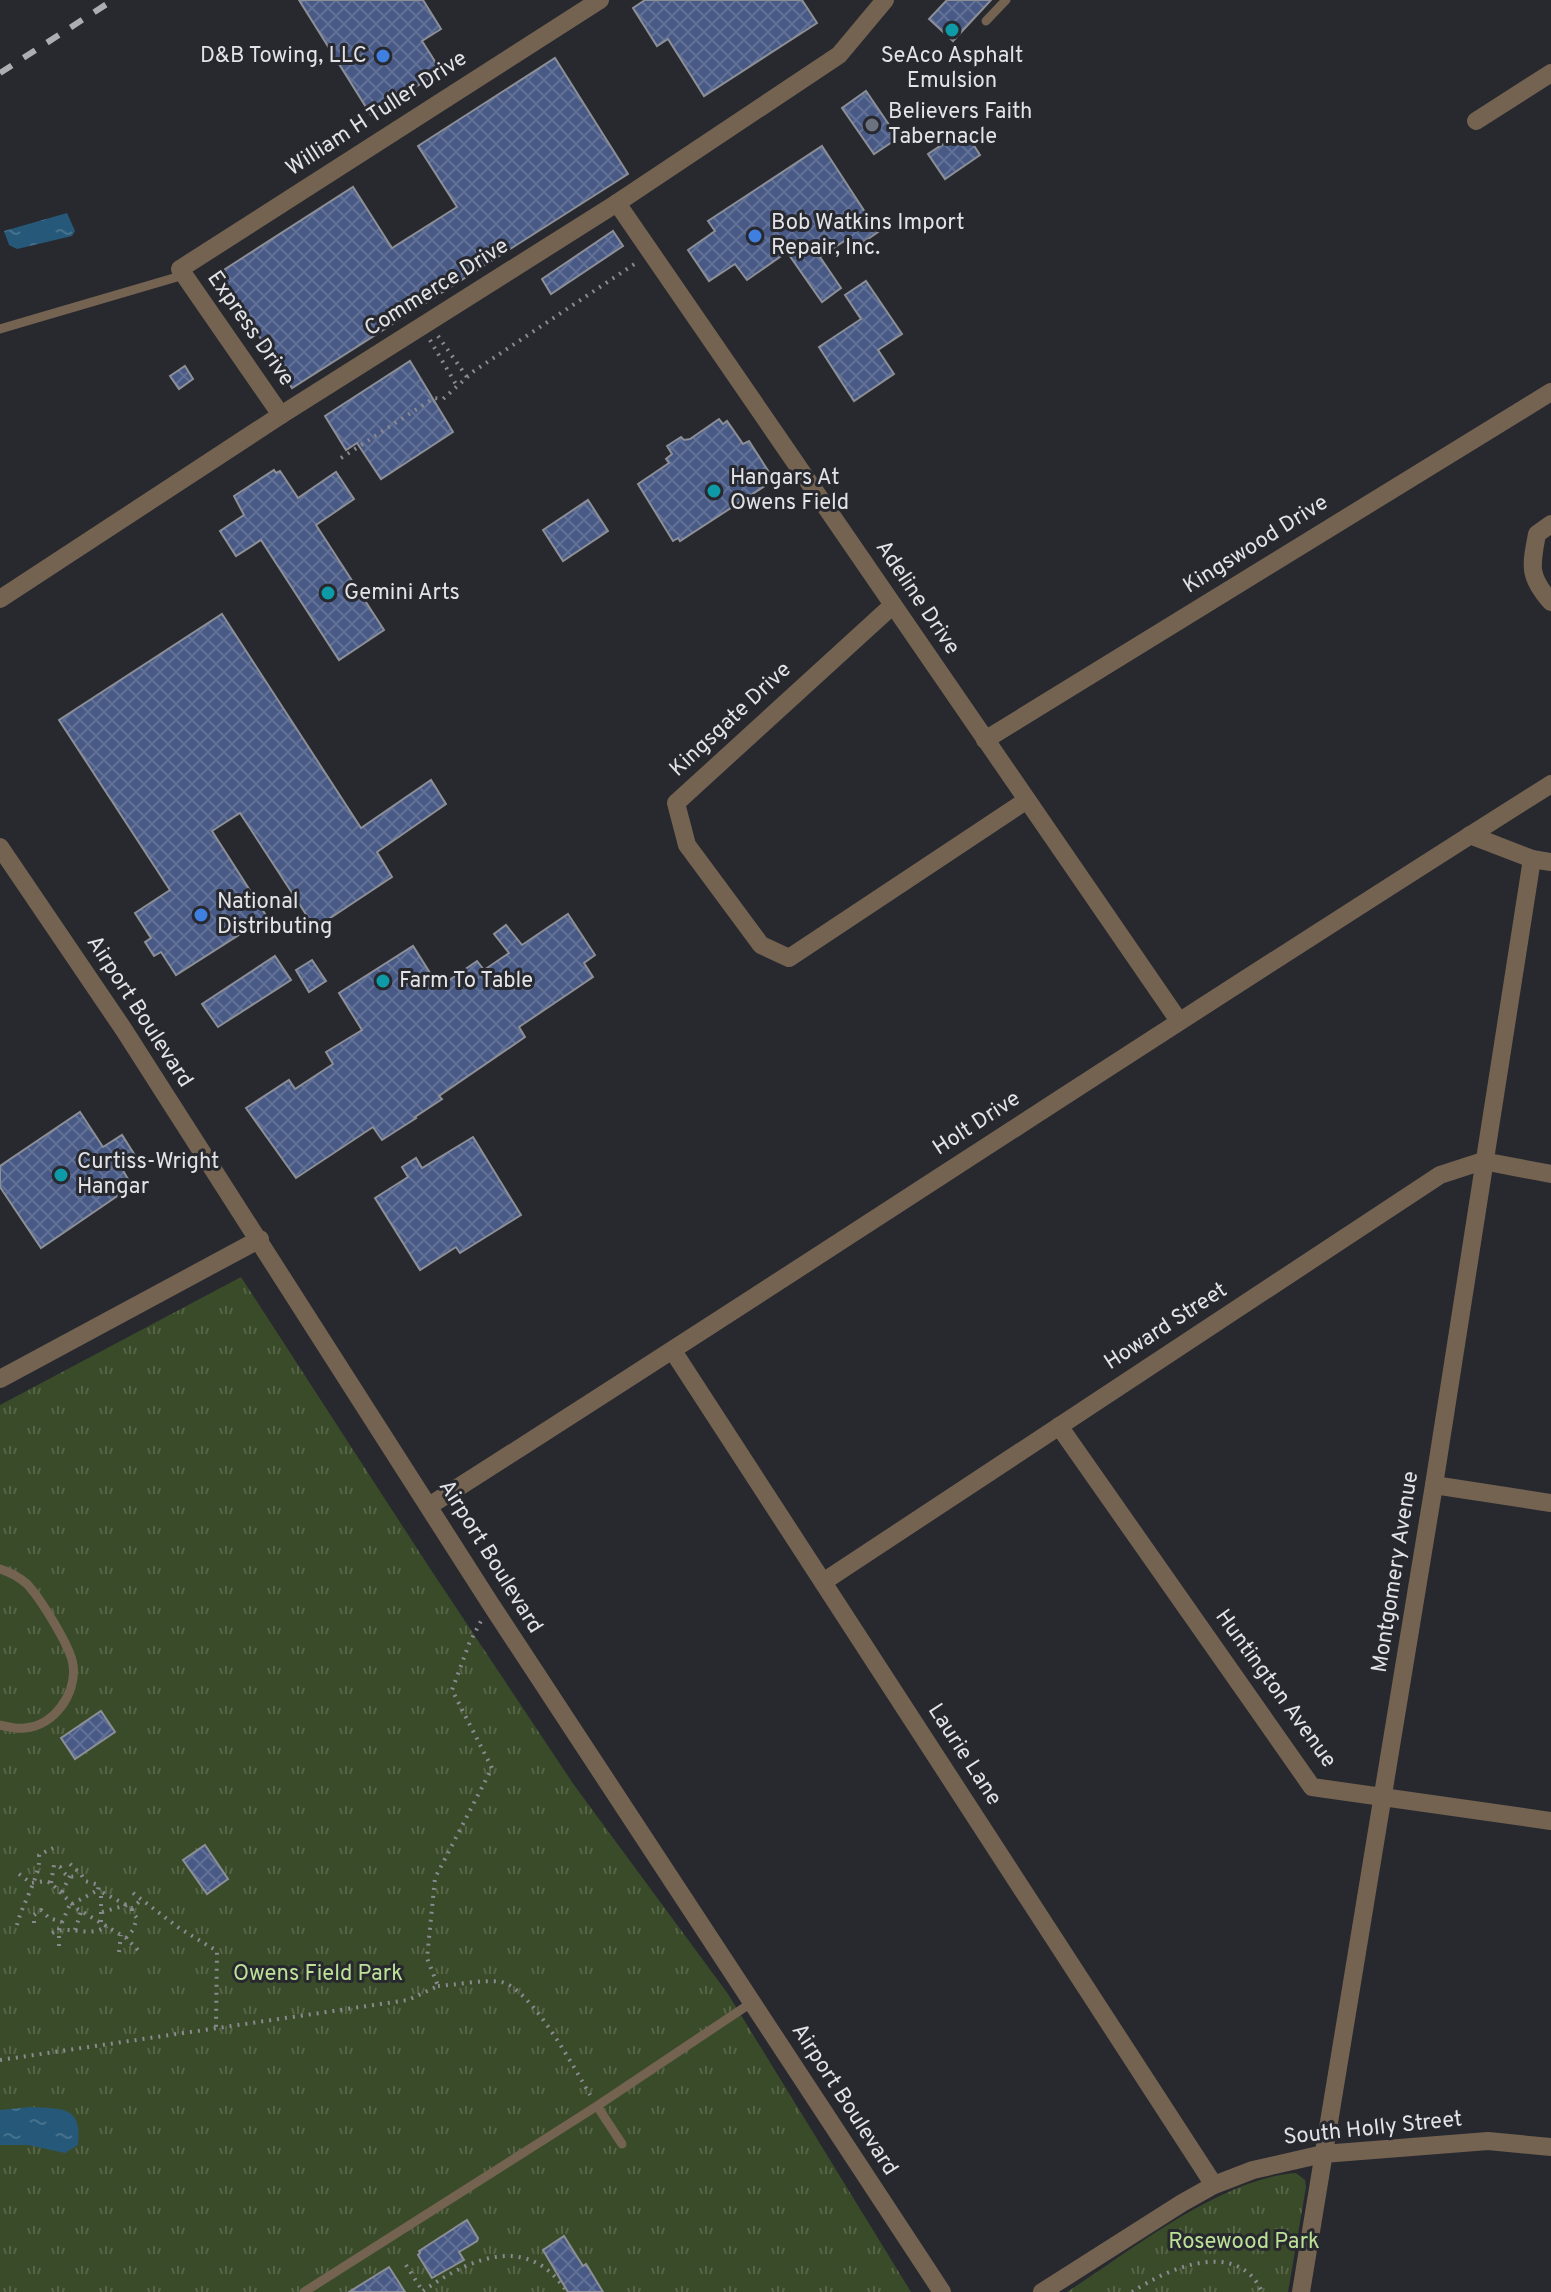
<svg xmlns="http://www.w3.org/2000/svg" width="1551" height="2292" viewBox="0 0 1551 2292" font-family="Overpass,sans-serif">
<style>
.park{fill:url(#park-tufts)}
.water{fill:url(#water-ripples)}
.building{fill:url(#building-cross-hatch);stroke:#8c8f96;stroke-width:2}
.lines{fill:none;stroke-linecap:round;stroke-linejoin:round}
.path{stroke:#898a8f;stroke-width:4;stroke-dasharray:2 6;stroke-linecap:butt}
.service{stroke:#756352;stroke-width:9}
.minor{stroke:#756352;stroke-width:18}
.rail{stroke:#acaeb2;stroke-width:6;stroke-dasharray:14 14;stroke-linecap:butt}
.culture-dot{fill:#0f9aa8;stroke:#27292f;stroke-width:3}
.shop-dot{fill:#3f7fe0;stroke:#27292f;stroke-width:3}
.worship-dot{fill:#6b7280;stroke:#27292f;stroke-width:3}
.labels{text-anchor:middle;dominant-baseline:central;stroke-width:6;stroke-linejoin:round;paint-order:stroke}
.poi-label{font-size:22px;fill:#e2e3e7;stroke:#27292f;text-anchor:start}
.street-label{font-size:22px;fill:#e2e3e7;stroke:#27292f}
.park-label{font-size:22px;fill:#bce197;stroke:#27292f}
</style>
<defs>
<pattern id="park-tufts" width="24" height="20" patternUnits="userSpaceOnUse" patternTransform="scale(2)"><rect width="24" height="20" fill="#3a4b29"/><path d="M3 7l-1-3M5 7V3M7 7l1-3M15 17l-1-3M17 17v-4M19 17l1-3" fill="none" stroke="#566548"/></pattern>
<pattern id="water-ripples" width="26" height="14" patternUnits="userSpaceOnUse" patternTransform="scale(2)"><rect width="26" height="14" fill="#265979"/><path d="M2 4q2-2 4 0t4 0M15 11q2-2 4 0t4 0" fill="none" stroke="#45718c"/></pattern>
<pattern id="building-cross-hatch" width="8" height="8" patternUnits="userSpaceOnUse" patternTransform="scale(2)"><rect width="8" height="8" fill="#485985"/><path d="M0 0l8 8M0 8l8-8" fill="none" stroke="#627196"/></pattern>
</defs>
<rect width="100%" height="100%" fill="#27292f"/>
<g class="park">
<path d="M241 1277 429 1567 574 1785 728 1994 911 2292H0V1405Z"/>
<path d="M1296 2173 1305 2180 1306 2187 1288 2292H1067C1129 2252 1221 2178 1296 2173Z"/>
</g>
<g class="water">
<path d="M67 213 75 231 72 236 17 249 9 245 4 231Z"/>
<path d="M30 2107C61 2109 83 2105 78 2145L65 2153 28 2145H0V2110Z"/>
</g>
<g class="building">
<path d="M299 0H423L441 29 422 41 441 71 371 115Z"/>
<path d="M645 0H802L817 23 704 96 668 39 657 46 633 8Z"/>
<path d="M947 0H991L953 41 929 19Z"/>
<path d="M555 58 628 174 292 388 219 273 353 187 392 248 457 207 418 146Z"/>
<path d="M866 91 898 138 874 154 842 108Z"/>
<path d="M964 130 980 155 945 179 928 154Z"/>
<path d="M822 146 878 232 855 248 849 238 820 257 841 288 822 302 787 252 747 280 735 264 709 281 688 250 715 231 708 221Z"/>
<path d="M613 231 623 246 551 294 542 279Z"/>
<path d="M866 281 902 334 878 350 894 374 854 401 819 347 861 319 845 295Z"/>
<path d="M410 361 453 432 381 479 357 443 346 450 325 416Z"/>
<path d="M185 366 193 379 179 389 170 376Z"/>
<path d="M719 419 723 424 727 421 743 444 749 441 774 480 680 541 678 538 673 541 638 484 669 463 666 459 672 454 667 446 681 437 684 440 690 439Z"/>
<path d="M274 470 276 473 280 471 298 498 336 472 354 499 316 525 384 630 339 660 261 540 236 556 220 531 244 515 234 496Z"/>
<path d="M588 500 608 531 563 561 543 530Z"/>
<path d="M222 614 361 828 431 780 446 804 377 852 392 877 315 928 240 813 212 831 267 917 176 975 161 952 154 956 145 942 151 938 135 913 170 890 59 720Z"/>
<path d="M568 914 595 955 584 963 593 977 519 1027 525 1037 439 1096 442 1099 415 1117 416 1118 382 1140 373 1127 296 1178 246 1108 289 1080 295 1089 333 1064 326 1052 362 1030 339 993 413 946 439 987 477 961 484 970 509 953 494 934 506 925 522 945Z"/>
<path d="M275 956 291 980 218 1027 202 1004Z"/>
<path d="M312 960 326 981 309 992 296 970Z"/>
<path d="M80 1112 103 1147 122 1135 136 1157 121 1167 132 1186 41 1248 0 1187V1166Z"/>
<path d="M473 1137 521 1215 460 1253 456 1247 420 1270 375 1198 408 1177 402 1167 416 1158 422 1168Z"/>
<path d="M101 1711 115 1732 75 1759 61 1738Z"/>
<path d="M205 1845 228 1879 207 1894 183 1860Z"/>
<path d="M467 2220 478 2238 477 2241 459 2252 464 2260 432 2278 418 2255 420 2253 419 2251Z"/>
<path d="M564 2236 583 2266 586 2264 603 2292H568L543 2250Z"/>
<path d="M389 2267 405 2292H349Z"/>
</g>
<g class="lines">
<g class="path">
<path d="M438 336 467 377"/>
<path d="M430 340 457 386"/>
<path d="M341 458 434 398 443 399 474 371 636 263"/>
<path d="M70 1864 81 1874 85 1881 99 1885 98 1890 132 1908 141 1900"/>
<path d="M19 1874 31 1883 45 1881 51 1883 76 1908 126 1938 141 1953"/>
<path d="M51 1883 54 1865 60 1867C64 1874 68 1878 76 1876"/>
<path d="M62 1892 70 1876"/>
<path d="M133 1893 179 1928 217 1951 216 2028"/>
<path d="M72 1904 98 1890"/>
<path d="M102 1912 127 1905"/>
<path d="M101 1922V1893"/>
<path d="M34 1923V1915L41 1910 49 1918 62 1922"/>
<path d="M17 1925C21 1906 42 1873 39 1855L53 1848"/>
<path d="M75 1930 81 1912"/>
<path d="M52 1933C70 1924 88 1939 107 1926"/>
<path d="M126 1938 133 1930 137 1918 132 1912V1908"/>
<path d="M59 1946V1929L71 1902"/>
<path d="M119 1952 121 1935"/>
<path d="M438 1986C455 1985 485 1979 501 1982 531 1988 575 2069 590 2095"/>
<path d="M0 2060 408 2000 438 1986 427 1958 435 1878 492 1768 452 1690 469 1644 482 1619"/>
<path d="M406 2265 422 2290"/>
<path d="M423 2291C470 2258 528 2232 567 2292"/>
<path d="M1132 2292C1168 2268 1238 2238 1262 2292"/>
</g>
<g class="service">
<path d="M986 21 1006 0"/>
<path d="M0 329 184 275"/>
<path d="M0 1569C10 1572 19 1577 27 1584 40 1598 71 1647 73 1665 77 1693 54 1726 25 1728 17 1729 8 1727 0 1725"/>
<path d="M597 2106 622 2144"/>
<path d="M304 2292 597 2106 751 2003"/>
</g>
<g class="minor">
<path d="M1476 121 1551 73"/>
<path d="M617 203 1179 1021"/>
<path d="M281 415 180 269 600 0"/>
<path d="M1551 524 1537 534C1531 566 1528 576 1551 602"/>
<path d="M0 599 281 415 617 203 839 55 885 0"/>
<path d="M893 605 676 803 687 845 761 945 789 958 1027 800"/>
<path d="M985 740 1551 392"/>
<path d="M1470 835 1532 859 1551 862"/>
<path d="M0 847 124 1030 490 1603 942 2292"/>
<path d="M673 1351 1214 2185"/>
<path d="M0 1379 260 1239"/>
<path d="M1059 1426 1312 1787 1551 1821"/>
<path d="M1434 1485 1551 1503"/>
<path d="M429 1506C805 1267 1175 1021 1551 784"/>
<path d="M823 1582 1440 1175 1483 1161 1551 1174"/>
<path d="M1042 2292 1182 2203 1214 2185 1253 2170 1323 2154 1488 2141 1551 2147"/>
<path d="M1301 2292 1434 1485 1532 859"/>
</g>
<path class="rail" d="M0 73 113 0"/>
</g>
<g class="culture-dot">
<circle cx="952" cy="30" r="8"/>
<circle cx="714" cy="491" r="8"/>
<circle cx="328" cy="593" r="8"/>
<circle cx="383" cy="981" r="8"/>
<circle cx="61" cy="1175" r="8"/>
</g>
<g class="shop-dot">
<circle cx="383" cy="56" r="8"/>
<circle cx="755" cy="236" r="8"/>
<circle cx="201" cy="915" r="8"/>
</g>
<circle class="worship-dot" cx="872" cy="125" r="8"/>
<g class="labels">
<g class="poi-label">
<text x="367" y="56" text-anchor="end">D&amp;B Towing, LLC</text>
<text x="952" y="56" text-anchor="middle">SeAco Asphalt<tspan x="952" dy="25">Emulsion</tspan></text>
<text x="888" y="112">Believers Faith<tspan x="888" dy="25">Tabernacle</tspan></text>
<text x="771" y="223">Bob Watkins Import<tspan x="771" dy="25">Repair, Inc.</tspan></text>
<text x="730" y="478">Hangars At<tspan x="730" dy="25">Owens Field</tspan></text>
<text x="344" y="593">Gemini Arts</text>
<text x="217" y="902">National<tspan x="217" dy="25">Distributing</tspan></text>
<text x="399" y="981">Farm To Table</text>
<text x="77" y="1162">Curtiss-Wright<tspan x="77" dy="25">Hangar</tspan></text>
</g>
<g class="street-label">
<text transform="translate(377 114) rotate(-33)">William H Tuller Drive</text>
<text transform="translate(437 288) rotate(-32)">Commerce Drive</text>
<text transform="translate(250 329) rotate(55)">Express Drive</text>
<text transform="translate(1256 545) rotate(-32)">Kingswood Drive</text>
<text transform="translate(917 598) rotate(56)">Adeline Drive</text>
<text transform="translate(731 720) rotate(-43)">Kingsgate Drive</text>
<text transform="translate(139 1012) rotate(57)">Airport Boulevard</text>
<text transform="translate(977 1124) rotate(-33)">Holt Drive</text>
<text transform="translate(1166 1327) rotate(-33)">Howard Street</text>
<text transform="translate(490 1557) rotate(58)">Airport Boulevard</text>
<text transform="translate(1396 1572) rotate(-81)">Montgomery Avenue</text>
<text transform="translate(1275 1689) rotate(54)">Huntington Avenue</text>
<text transform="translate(964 1755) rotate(57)">Laurie Lane</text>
<text transform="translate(844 2100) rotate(57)">Airport Boulevard</text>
<text transform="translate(1373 2129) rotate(-6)">South Holly Street</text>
</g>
<g class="park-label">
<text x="318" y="1974">Owens Field Park</text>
<text x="1244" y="2242">Rosewood Park</text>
</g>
</g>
</svg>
